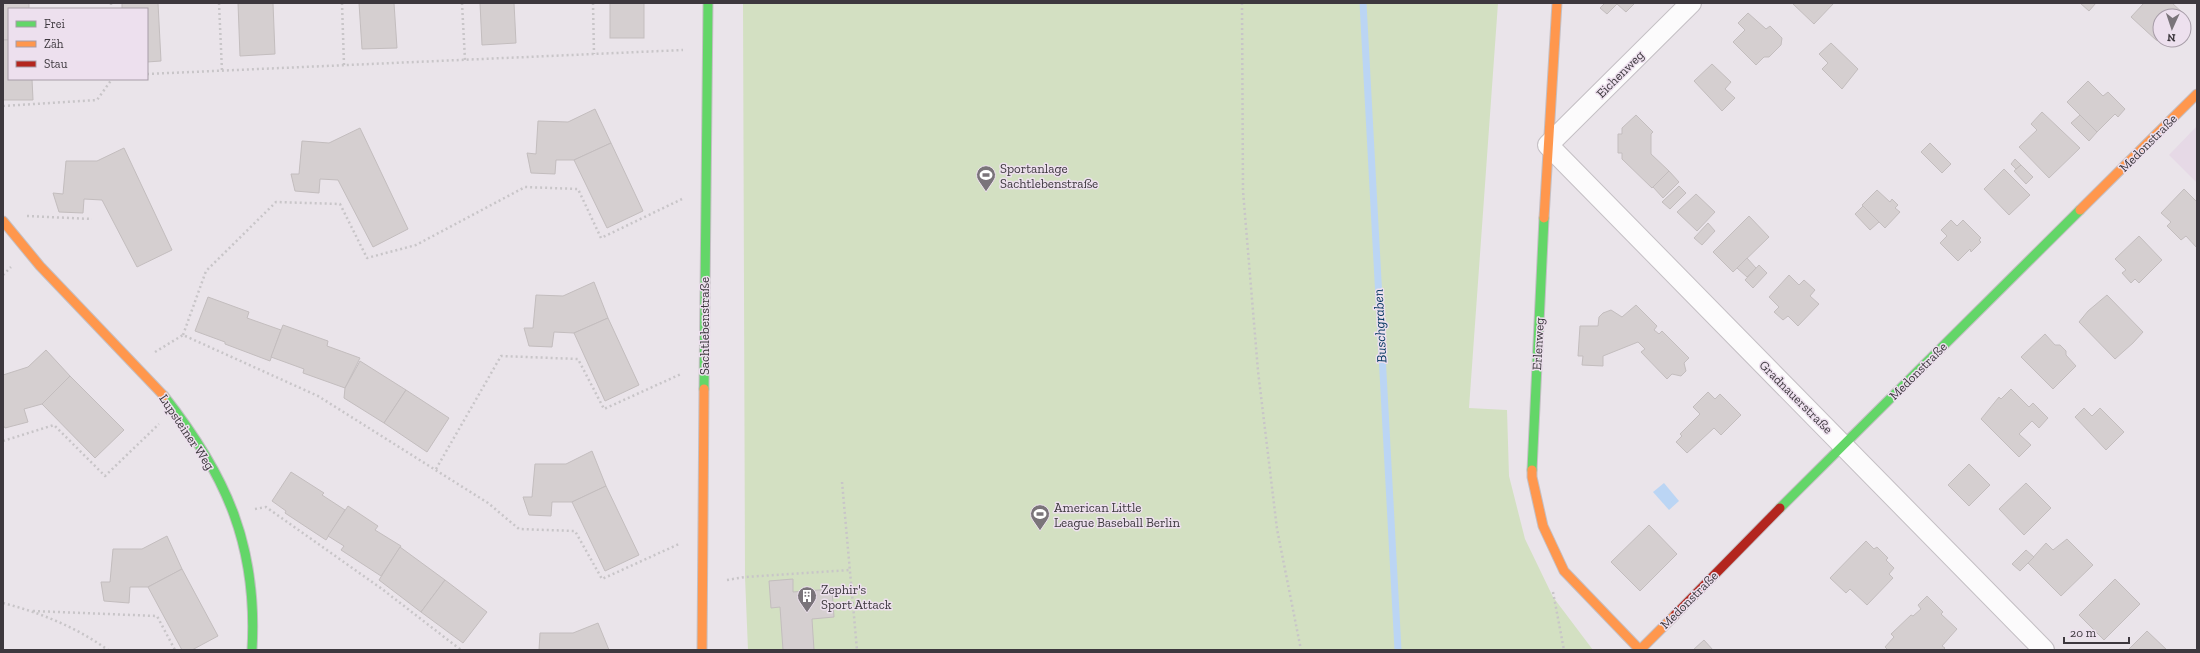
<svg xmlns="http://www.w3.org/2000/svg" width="2200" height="653" viewBox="0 0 2200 653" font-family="'Zilla Slab',serif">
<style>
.built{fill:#e6d9e6}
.green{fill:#d3e0c2}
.water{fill:#bbd5f4}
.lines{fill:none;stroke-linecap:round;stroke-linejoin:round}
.stream{stroke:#bbd5f4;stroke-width:7}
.building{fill:#d5cfd0;stroke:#c3bdbe}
.street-casing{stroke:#c4bfc4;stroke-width:22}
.fast-casing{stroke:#c4bfc4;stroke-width:11}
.slow-casing{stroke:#c4bfc4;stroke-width:11}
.jam-casing{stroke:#c4bfc4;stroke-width:11}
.path{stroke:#c8c5c8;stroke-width:2.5;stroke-dasharray:2 3;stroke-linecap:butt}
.street{stroke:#fcfbfc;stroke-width:20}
.fast{stroke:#63d668;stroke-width:9}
.slow{stroke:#ff974d;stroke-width:9}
.jam{stroke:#b3261e;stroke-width:9}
.labels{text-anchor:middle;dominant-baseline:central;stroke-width:3;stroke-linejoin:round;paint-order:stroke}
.street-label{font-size:13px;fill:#3d383e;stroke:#ede0ee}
.poi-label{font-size:13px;fill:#3d383e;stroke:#ede0ee;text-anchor:start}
.water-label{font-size:14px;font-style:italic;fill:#00355f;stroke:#ede0ee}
</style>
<rect width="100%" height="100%" fill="#eae4ea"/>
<path class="built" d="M2197 126V183L2169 155Z"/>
<path class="green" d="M743 3H1498L1469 408 1507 410 1509 476 1525 539 1553 597 1593 650H748L745 577Z"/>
<path class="water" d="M1664 483 1679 501 1669 510 1653 492Z"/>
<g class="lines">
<path class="stream" d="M1363 3 1398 650"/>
</g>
<g class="building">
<path d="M3 3H29V9H9V40H3Z"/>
<path d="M122 3H158L161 61 147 62V9H122Z"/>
<path d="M238 3H273L275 54 240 56Z"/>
<path d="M359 3H394L397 48 362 49Z"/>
<path d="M480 3H514L516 43 482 45Z"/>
<rect x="610" y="3" width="34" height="35"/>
<path d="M1605 3H1635L1626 12 1617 4 1607 14 1600 8Z"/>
<path d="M1792 3H1834L1814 24Z"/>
<path d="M2080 3H2096L2089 11Z"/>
<path d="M2144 3H2172L2184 14 2187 25 2184 34V16H2160V40H2179L2167 44 2156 40 2131 17Z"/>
<path d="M1748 13 1766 29 1770 26 1782 38 1781 45 1769 57H1764L1756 65 1733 42 1745 30 1738 23Z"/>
<path d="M3 40H9V79H32L33 100H3Z"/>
<path d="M1831 43 1858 69 1842 89 1822 69 1828 63 1819 54Z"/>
<path d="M1712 64 1731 82 1725 89 1735 98 1722 111 1694 81Z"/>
<path d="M2088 81 2103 96 2108 92 2125 109 2118 117 2115 114 2097 132 2067 102Z"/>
<path d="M595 109 611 143 574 160H556L555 174 531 173 527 153 536 154 538 121 568 122Z"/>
<path d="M2042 112 2080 148 2049 178 2019 147 2037 130 2031 124Z"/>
<path d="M1636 115 1653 132 1651 134V154L1669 171 1652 188 1622 159V153H1618V134H1622V128Z"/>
<path d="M2080 115 2097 132 2089 141 2071 123Z"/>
<path d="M360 128 408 229 373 247 338 180 320 179 319 193 295 191 291 174H299L302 141 329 143Z"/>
<path d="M611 143 643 211 607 228 574 160Z"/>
<path d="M1930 143 1951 164 1942 173 1921 152Z"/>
<path d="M124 148 172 250 137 267 102 200 84 199 83 213 59 212 53 193 63 194 66 161H97Z"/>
<path d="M2015 159 2021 165 2016 169 2011 164Z"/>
<path d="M2021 165 2033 177 2026 184 2014 171Z"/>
<path d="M2004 169 2030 195 2009 215 1984 189Z"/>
<path d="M1669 171 1679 182 1663 198 1653 187Z"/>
<path d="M1679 186 1686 193 1670 209 1662 202Z"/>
<path d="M2184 189 2197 202V248L2186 236 2181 240 2167 226 2171 222 2161 213Z"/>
<path d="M1877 190 1890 202 1892 199 1898 205 1895 208 1900 212 1885 228 1862 205Z"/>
<path d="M1696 194 1715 212 1697 231 1677 212Z"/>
<path d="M1863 206 1879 222 1870 230 1855 214Z"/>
<path d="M1749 216 1769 237 1733 272 1713 252Z"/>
<path d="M1951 220 1957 226 1963 220 1981 238 1979 240 1981 242 1971 252 1970 249 1958 261 1940 243 1947 236 1941 230Z"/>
<path d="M1708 223 1715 231 1702 245 1694 238Z"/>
<path d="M2139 236 2162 260 2139 283 2135 279 2131 283 2122 273 2126 270 2115 259Z"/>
<path d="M1747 258 1756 268 1747 277 1737 268Z"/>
<path d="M1759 265 1767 273 1753 288 1745 280Z"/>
<path d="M1789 275 1799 285 1804 280 1815 290 1810 296 1819 304 1798 326 1788 316 1783 320 1774 312 1779 307 1769 297Z"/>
<path d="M594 282 608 318 574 333 554 332 552 347 529 346 524 328H533L536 295 563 296Z"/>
<path d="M2107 295 2143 332 2133 343 2115 359 2079 322 2088 311Z"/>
<path d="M208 297 249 312 247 318 281 330 270 361 225 344V342L195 331Z"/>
<path d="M1636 305 1657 326 1654 330 1659 334 1662 331 1689 358 1684 363 1686 371 1681 376 1672 374 1667 379 1641 352 1645 349 1638 342 1603 356V366L1582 365 1583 356H1578L1580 326H1598L1599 317 1603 313 1611 310 1622 317Z"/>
<path d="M608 318 639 385 605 401 574 333Z"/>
<path d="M283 325 328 341 327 346 360 358 345 388 303 373 304 369 271 357Z"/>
<path d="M2045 334 2055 345H2060L2066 351V355L2076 366 2053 389 2021 357Z"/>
<path d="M46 350 70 376 42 404 24 409 28 422 5 428 3 425V375L28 367Z"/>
<path d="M360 361 406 390 384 423 344 398 345 388Z"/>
<path d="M70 376 124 430 95 458 42 404Z"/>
<path d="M2011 389 2029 407 2033 403 2048 418 2039 428 2032 421 2019 434 2031 445 2019 457 1981 419 1999 397 2001 399Z"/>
<path d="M406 390 449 418 427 452 384 423Z"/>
<path d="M1708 392 1715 399 1720 394 1741 415 1721 435 1714 428 1687 453 1676 442 1682 436 1680 434 1700 414 1693 407Z"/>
<path d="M2084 408 2092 416 2100 408 2124 432 2106 450 2075 417Z"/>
<path d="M592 451 606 486 572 502H552L551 516 529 515 523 497H532L535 464H566Z"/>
<path d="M1969 464 1990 485 1969 506 1948 485Z"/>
<path d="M291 472 324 493 322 495 345 510 326 540 285 513 286 511 272 501Z"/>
<path d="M2026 483 2051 508 2024 535 1999 509Z"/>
<path d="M606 486 639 555 605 571 572 502Z"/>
<path d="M348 506 378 526 375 530 401 546 381 576 341 550 344 546 328 536Z"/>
<path d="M1649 525 1677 554 1640 591 1611 562Z"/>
<path d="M167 536 182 569 148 587H130L129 603 104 601 101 582H110L113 549H142Z"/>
<path d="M2067 539 2093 565 2061 596 2028 563 2046 543 2053 550Z"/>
<path d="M1866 541 1874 549 1877 547 1888 558 1886 560 1894 568 1889 574 1893 578 1867 605 1850 589 1846 593 1830 578Z"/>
<path d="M400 547 445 580 421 612 379 580Z"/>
<path d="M2026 550 2034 557 2020 571 2012 564Z"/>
<path d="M182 569 218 636 192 650H182L148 587Z"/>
<path d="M793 579V592L832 589 834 617 812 619 814 650H783L780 607 771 608 769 581Z"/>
<path d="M2115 579 2140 604 2104 640 2079 615Z"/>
<path d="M445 580 487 612 463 643 421 612Z"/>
<path d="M1927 596 1943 612 1941 614 1957 629 1942 646 1945 648 1943 650H1888L1885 647 1894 637 1891 634 1911 615 1913 616 1921 609 1918 605Z"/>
<path d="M598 623 609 650H539L540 633H573Z"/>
<path d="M2147 631 2167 650H2128Z"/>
<path d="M1704 640 1713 650H1693Z"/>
</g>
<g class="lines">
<defs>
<path id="street" d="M1691 3 1548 145 2044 650"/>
<g id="fast">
<path d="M704 389 708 3"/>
<path d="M164 396C227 476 258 547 252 650"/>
<path d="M1532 470 1544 218"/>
<path d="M1780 508 2080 210"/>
</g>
<g id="slow">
<path d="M2080 210 2197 94"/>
<path d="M1544 218 1557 3"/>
<path d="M3 221 40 266 164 396"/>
<path d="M1532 470V477L1543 526 1564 571 1640 650 1675 615"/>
<path d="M702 650 704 389"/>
</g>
<path id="jam" d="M1675 615 1780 508"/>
</defs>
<use href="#street" class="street-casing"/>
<use href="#fast" class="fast-casing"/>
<use href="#slow" class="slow-casing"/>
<use href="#jam" class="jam-casing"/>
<g class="path">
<path d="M111 3V9"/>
<path d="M219 3 222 71"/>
<path d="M342 3 344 65"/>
<path d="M462 3 465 60"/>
<path d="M593 3 594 54"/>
<path d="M1242 3 1243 191 1258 371 1277 529 1301 650"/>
<path d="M147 74 683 50"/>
<path d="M3 106 97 100 112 79"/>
<path d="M27 216 92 219"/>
<path d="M3 275 11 267"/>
<path d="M183 335 206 271 276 202 340 204 367 258 416 245 525 187 578 189 601 238 682 199"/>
<path d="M155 352 183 335 318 396 488 503 519 529 575 531 602 579 679 544"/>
<path d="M3 441 54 425 105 476 159 424"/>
<path d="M436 469 501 356 578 359 604 409 681 374"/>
<path d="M842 482 857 650"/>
<path d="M255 509 266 507 382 589 461 650"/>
<path d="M727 580 745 577 850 570"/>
<path d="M1553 592 1564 650"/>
<path d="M3 603C41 613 76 627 108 650"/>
<path d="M33 611 157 616 175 650"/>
</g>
<use href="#street" class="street"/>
<use href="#fast" class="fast"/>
<use href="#slow" class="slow"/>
<use href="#jam" class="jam"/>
</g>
<defs>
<symbol id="stadium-pin" viewBox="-11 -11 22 30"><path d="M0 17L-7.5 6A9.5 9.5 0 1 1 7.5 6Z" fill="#7a747a" stroke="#ede0ee"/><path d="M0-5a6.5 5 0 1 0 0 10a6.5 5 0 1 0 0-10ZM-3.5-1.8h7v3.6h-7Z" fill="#fff"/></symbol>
<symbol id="building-pin" viewBox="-11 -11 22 30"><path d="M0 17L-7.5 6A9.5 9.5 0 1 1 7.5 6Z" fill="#7a747a" stroke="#ede0ee"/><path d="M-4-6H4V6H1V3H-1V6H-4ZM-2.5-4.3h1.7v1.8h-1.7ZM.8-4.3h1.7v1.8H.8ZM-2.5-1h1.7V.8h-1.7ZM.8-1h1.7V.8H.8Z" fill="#fff"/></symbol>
</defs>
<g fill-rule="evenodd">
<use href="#stadium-pin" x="975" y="164" width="22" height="30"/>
<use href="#stadium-pin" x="1029" y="503" width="22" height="30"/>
<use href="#building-pin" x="796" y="585" width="22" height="30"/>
</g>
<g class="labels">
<g class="street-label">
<text transform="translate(1620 74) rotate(-45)">Eichenweg</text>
<text transform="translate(2148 143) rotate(-45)">Medonstraße</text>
<text transform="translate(704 326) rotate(-90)">Sachtlebenstraße</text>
<text transform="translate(1538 344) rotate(-87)">Erlenweg</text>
<text transform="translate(1918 371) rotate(-45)">Medonstraße</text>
<text transform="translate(1796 397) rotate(45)">Gradnauerstraße</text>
<text transform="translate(187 432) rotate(56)">Lupsteiner Weg</text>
<text transform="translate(1689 600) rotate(-45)">Medonstraße</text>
</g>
<g class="poi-label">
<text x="1000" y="168">Sportanlage<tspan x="1000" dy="15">Sachtlebenstraße</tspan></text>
<text x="1054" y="507">American Little<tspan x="1054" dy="15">League Baseball Berlin</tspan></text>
<text x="821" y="589">Zephir's<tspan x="821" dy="15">Sport Attack</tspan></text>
</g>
<g class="water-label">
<text transform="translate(1380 326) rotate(-93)">Buschgraben</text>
</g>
</g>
<rect width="2200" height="653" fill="none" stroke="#3d383e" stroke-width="8"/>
<rect x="8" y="8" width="140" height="72" fill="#ede0ee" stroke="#a79da8"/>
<rect x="16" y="21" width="20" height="6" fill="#63d668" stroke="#a79da8"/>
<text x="44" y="28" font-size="12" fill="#3d383e">Frei</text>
<rect x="16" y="41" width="20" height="6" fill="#ff974d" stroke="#a79da8"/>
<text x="44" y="48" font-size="12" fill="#3d383e">Zäh</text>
<rect x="16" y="61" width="20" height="6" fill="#b3261e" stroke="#a79da8"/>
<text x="44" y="68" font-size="12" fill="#3d383e">Stau</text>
<g transform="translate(2172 28) rotate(183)"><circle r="19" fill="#ede0ee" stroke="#a79da8"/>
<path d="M0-3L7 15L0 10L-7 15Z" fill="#7a747a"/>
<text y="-6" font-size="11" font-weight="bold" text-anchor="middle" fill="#3d383e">N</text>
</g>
<path d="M2064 637v6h65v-6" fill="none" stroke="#3d383e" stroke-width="2"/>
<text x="2070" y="637" font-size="12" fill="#3d383e" stroke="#ede0ee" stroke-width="3" paint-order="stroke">20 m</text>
</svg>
